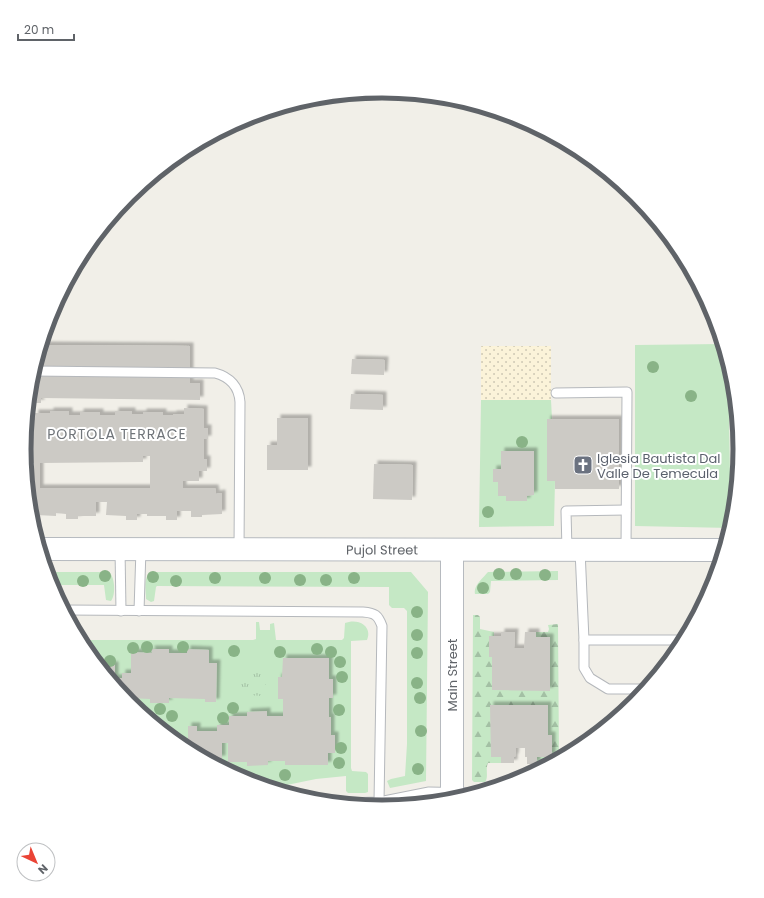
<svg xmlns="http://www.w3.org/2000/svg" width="764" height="898" viewBox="0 0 764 898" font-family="Poppins,sans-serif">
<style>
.grass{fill:#c5e8c5}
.forest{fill:url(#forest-firs)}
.sand{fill:url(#sand-dots)}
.park{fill:url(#park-tufts)}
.building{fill:#cccac5;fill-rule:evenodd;filter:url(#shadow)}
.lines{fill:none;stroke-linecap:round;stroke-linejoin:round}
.lane-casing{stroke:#b5b8bc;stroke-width:11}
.secondary-casing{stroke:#b6babf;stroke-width:24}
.lane{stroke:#fff;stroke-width:9}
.secondary{stroke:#fff;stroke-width:22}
.tree{fill:#89b387}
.labels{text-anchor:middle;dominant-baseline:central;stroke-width:4;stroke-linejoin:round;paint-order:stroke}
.worship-label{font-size:13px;fill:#5b616d;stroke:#fff;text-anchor:start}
.street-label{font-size:13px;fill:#5f6368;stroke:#fff}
.neighbourhood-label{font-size:14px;letter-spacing:1px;fill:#70757a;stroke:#fff}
.rim{fill:none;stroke:#5f6368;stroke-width:5}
</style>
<defs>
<pattern id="forest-firs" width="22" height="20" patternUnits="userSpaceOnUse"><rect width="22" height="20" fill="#c5e8c5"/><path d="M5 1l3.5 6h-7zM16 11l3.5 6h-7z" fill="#a3c0a4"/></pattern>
<pattern id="sand-dots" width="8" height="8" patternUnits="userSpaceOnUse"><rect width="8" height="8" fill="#fbf3d9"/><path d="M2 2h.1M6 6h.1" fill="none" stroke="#cec8b4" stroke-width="1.8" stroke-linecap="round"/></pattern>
<pattern id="park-tufts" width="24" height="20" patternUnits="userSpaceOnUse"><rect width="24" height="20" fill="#c5e8c5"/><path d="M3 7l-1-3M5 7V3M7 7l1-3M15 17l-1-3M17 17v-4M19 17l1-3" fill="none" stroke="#a3c0a4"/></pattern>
<filter id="shadow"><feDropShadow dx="3.5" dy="-3.5" stdDeviation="1" flood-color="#0004"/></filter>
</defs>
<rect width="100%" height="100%" fill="#f1efe8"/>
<g class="grass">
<path d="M722 344 728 362 731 528 635 526V345Z"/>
<path d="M481 400H551L552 419 547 420V480L555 481 554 526 479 527Z"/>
<path d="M558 571V580L491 581 490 592 488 594H475C473 586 483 578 488 572Z"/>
<path d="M47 572H109C115 577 116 595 111 601L106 600 104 585H51Z"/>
<path d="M150 572H411L428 592 426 781 390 788 387 781 391 779 405 776 407 744V611L404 608H392L389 605V587L157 586 156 587 154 601 151 602 146 599C146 590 143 579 150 572Z"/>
<path d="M256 622H259L260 630H270V624L274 623 276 640H342L344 638 345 623C357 618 373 625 367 640L351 641V768L352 771 366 772 368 774V792L365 793H348L346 791V776L316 779 272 788 245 780 183 747 129 702 84 648 80 640H253L256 639Z"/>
</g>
<path class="forest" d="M473 615H478L480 617V629L494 632V636H489V657H492V690H549L550 637H536V632H548L549 629 548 625 558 624 559 758 547 765 537 764V757L552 735H548V705H491V757H501V763H488C485 769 489 777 485 782H474L472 780Z"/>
<rect class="sand" x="481" y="346" width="70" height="54"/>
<path class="park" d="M241 672H266V696L240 695Z"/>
<g class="building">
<path d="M41 345 190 346V383H200V400L41 398V403H29L31 379Z"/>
<path d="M352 359 385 360 384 375 351 374Z"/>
<path d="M351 394 383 395V410L350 409Z"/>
<path d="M184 408 204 409V428H208V439H204V459H207V471H199V481H183V488H215L216 494 222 493V514L202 515V517H191V511H177V520H166V516H147V514H137V520H126V516L106 515 107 502H96V516H78V519H66V514L56 513V516L37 515V519H31L28 487 33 488 34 463H25L24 449 27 420H35V413H50V411H69V415H80V412H100V415H115V411H132V414H143V412H163V415H173V414H184ZM143 456H150V488H40V463L143 462Z"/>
<path d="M277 418H308V470H267V445H277Z"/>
<path d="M547 419H619V489H555V481H547Z"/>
<path d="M501 451H534V495L527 496V501H506V496H498V482H493V469H501Z"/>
<path d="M374 464 413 465 412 500 373 499Z"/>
<path d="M501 632H515L514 648H524L525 632H536V637H550V691L492 690V657H489V636H501Z"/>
<path d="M151 649H169V653H187V649L209 650V663H217L216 702H205V699L169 698V703H150V699L130 698V695H123L98 664 115 665V678H122V673H131V652L152 653Z"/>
<path d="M283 658H329V679H333V698H329V717H331V735H335V753H328V765H285V761H268V765L247 766V762H228V743H222V759H217L216 765 188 749V726H197V731H217V725H229V716H247V712L267 711V716H283V699H278V677H282Z"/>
<path d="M490 705H548V735H552V757H537V764H527V757H525V748H516L515 757H514V763H501V757H491Z"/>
</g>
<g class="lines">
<defs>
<g id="lane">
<path d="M33 371 215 373C230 377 239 387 240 402L239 549"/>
<path d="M556 393 627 392 626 550"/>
<path d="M120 549 121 611"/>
<path d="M567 550 566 511 626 510"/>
<path d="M580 550 584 640H684"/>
<path d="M64 610 363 612C375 613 378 615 382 626L379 802 342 803"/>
<path d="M139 611 141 549"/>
<path d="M584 640V668L590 678 608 689H646"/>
<path d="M379 802 429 792 475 793"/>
</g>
<g id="secondary">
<path id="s1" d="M40 549 724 550"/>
<path d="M452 550V800"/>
</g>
</defs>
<use href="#lane" class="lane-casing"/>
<use href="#secondary" class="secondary-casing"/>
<use href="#lane" class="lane"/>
<use href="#secondary" class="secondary"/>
</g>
<g class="tree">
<circle cx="653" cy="367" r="6"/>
<circle cx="691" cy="396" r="6"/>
<circle cx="522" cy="442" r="6"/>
<circle cx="488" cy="512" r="6"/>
<circle cx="499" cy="574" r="6"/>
<circle cx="516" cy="574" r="6"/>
<circle cx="545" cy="575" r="6"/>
<circle cx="105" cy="576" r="6"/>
<circle cx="153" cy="577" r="6"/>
<circle cx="215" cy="578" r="6"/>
<circle cx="265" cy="578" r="6"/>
<circle cx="354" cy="578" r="6"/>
<circle cx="300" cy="580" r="6"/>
<circle cx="326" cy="580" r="6"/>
<circle cx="83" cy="581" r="6"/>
<circle cx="176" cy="581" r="6"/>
<circle cx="483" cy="588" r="6"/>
<circle cx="417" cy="612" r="6"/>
<circle cx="417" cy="635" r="6"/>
<circle cx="147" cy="647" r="6"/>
<circle cx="183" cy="647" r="6"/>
<circle cx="133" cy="648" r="6"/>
<circle cx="317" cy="649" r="6"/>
<circle cx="234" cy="651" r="6"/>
<circle cx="280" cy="652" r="6"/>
<circle cx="331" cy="652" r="6"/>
<circle cx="417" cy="653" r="6"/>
<circle cx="110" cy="661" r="6"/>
<circle cx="340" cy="662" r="6"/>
<circle cx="342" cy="677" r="6"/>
<circle cx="417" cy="683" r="6"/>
<circle cx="420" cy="698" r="6"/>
<circle cx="233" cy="708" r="6"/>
<circle cx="160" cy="709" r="6"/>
<circle cx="339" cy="710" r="6"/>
<circle cx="172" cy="716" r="6"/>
<circle cx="223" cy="718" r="6"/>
<circle cx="421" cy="731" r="6"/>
<circle cx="341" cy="748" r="6"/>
<circle cx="339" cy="763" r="6"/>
<circle cx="418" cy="769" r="6"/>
<circle cx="285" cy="775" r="6"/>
</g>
<defs>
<symbol id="church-square" viewBox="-11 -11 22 22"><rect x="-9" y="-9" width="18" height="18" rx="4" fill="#6b7280" stroke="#fff"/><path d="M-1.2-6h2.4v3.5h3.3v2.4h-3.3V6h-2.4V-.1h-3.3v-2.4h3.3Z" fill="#fff"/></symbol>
</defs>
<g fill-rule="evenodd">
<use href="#church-square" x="572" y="454" width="22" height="22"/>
</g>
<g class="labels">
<g class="worship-label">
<text x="597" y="458">Iglesia Bautista Dal<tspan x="597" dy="15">Valle De Temecula</tspan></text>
</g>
<g class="street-label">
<text stroke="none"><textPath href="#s1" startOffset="342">Pujol Street</textPath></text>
<text transform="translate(452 675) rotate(-90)">Main Street</text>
</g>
<g class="neighbourhood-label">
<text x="117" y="434">PORTOLA TERRACE</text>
</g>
</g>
<path d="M0 0H764V898H0ZM31 449a351 351 0 1 1 702 0a351 351 0 1 1-702 0Z" fill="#fff" fill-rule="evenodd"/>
<path class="rim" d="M31 449a351 351 0 1 1 702 0a351 351 0 1 1-702 0Z"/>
<g transform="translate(36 862) rotate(136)"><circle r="19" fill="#ffffff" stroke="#bfc1c3"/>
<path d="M0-3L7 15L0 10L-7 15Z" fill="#ea4335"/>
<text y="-6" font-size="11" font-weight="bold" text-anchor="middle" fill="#5f6368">N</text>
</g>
<path d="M18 34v6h56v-6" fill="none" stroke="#5f6368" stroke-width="2"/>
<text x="24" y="34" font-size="12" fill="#5f6368" stroke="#ffffff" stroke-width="3" paint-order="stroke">20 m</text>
</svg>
